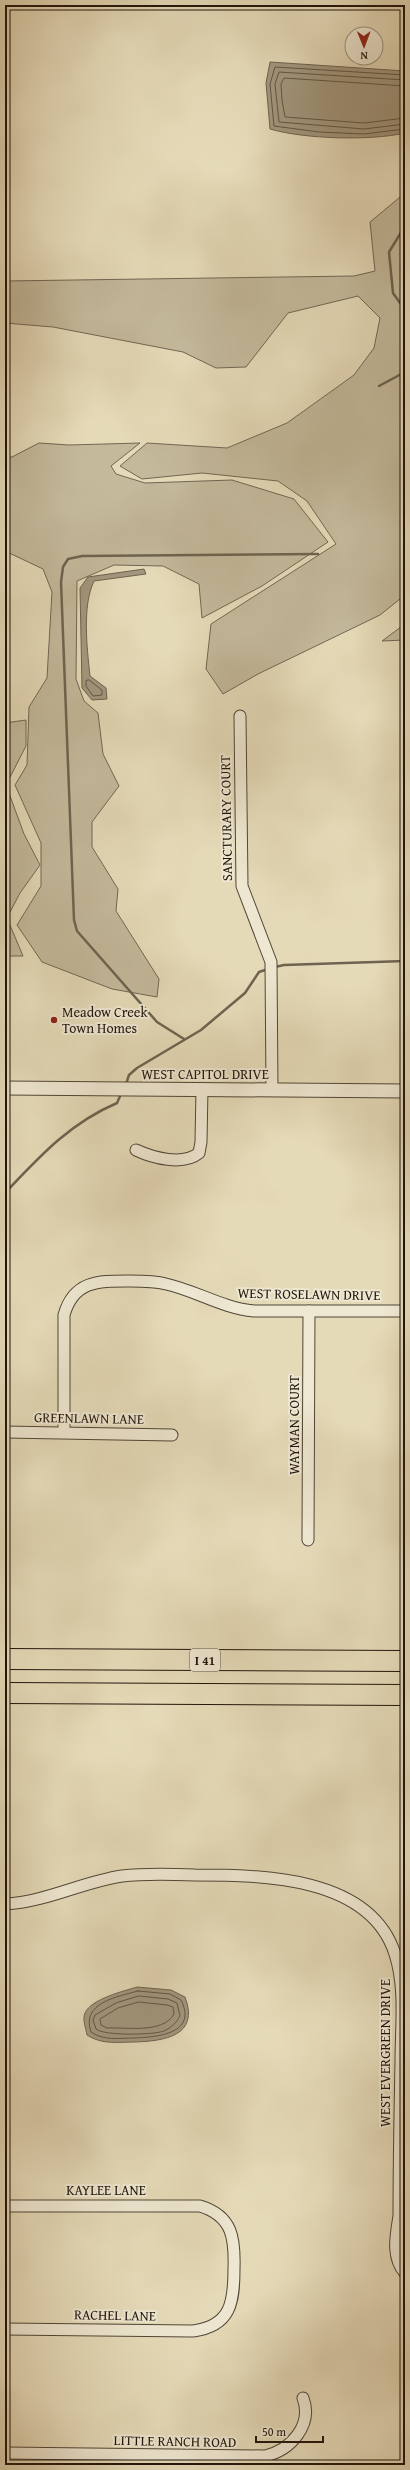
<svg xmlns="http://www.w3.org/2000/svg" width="410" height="2470" viewBox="0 0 410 2470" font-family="'Gentium Book Plus',serif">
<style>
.green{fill:#c3b99b;stroke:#716754}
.water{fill:#a2977e;stroke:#6e6350}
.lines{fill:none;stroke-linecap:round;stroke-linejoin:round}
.shore{stroke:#605645;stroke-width:1}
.stream{stroke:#6e6350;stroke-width:2.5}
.minor-casing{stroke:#504637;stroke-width:13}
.tertiary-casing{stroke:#504637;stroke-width:15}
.motorway-casing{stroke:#1f150c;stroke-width:22}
.minor{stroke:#eee7d1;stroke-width:11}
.tertiary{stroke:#eee7d1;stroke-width:13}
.motorway{stroke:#e5dab8;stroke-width:20}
.poi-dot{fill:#8f2418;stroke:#eee7d1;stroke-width:1.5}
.labels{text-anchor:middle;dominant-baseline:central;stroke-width:4;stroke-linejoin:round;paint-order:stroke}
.shield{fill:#eee7d1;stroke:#5d5447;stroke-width:1}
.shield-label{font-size:13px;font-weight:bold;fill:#1f150c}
.street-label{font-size:14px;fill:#1f150c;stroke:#eee7d1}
.poi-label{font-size:14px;fill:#1f150c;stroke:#eee7d1;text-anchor:start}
</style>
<rect width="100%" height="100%" fill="#e5dab8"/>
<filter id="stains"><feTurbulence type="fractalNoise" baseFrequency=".005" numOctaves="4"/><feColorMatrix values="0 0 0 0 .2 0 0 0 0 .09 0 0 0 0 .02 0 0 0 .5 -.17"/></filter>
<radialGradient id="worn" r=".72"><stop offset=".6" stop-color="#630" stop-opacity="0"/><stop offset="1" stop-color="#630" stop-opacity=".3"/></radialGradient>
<g class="green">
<path d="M405 193V595L380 615 258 674 223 694 206 669 211 624 336 544 307 501 278 481 202 473 142 479 120 466 147 443 227 448 287 423 354 375 374 348 380 318 358 296 288 313 246 367 216 368 183 352 53 327 5 323V281L354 276 375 271 370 222Z"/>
<path d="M39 443 69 445 140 443 111 466 116 474 145 483 232 480 294 499 328 542 262 586 202 618 199 584 163 566 114 565 77 581 76 679 84 701 98 713 103 754 119 786 92 822V847L118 889 116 911 159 979 157 997 112 989 42 962 17 925 41 886V843L15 785 27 765 29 707 47 678 52 592 43 569 5 551V457H12Z"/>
<path d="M405 624V640L382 641Z"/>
<path d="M26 720V746L6 785 24 834 40 865 20 893 7 918 23 956H5V723Z"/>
</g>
<g class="water">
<path d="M270 62 405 71V133C370 141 304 139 270 129L266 83Z"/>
<path d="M144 569 146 574 94 581C82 606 87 648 90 676L106 688 107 699 92 700 82 688 80 588 88 577Z"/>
<path d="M137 1987 171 1990 185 1997C200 2036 164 2041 135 2042 118 2042 102 2045 87 2035 86 2028 82 2020 85 2013 91 1999 124 1991 137 1987Z"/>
</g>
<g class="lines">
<g class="shore">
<path d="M405 75 275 67 270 84 274 126 319 132 364 134 405 129"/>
<path d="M405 80 279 72 275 84 279 122 364 129 405 124"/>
<path d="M405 86 284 78 281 84 282 100 285 117 364 123 405 118"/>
<path d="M89 680 102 690V695L93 696 86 686V681Z"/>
<path d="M138 1991 170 1994 181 2000C198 2034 157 2037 134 2038 119 2038 104 2041 91 2032 81 2003 116 1997 138 1991Z"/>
<path d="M139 1996 168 1999 177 2003 180 2016C176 2023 172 2027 164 2031 154 2035 104 2036 96 2029L93 2020 95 2015 116 2003Z"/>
<path d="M139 2002 167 2005 173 2007 174 2014C163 2034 126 2027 107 2028L101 2025 100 2019 118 2008Z"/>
</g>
<g class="stream">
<path d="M405 226 389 252 393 293 405 310"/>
<path d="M379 386 405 372"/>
<path d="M275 967 284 965 405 961"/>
<path d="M184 1039 157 1022 77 931 74 920 61 582 63 567 68 559 82 556 318 554"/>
<path d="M126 1084 129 1075 137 1068 201 1030 245 993 259 972 268 969"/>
<path d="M5 1193C40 1156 70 1123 117 1103L121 1094"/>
</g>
<defs>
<g id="minor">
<path d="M240 716 242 886 271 962 272 1090"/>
<path d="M136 1150C153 1158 183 1166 199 1153L201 1142 202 1089"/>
<path d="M5 1432 172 1435"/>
<path d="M64 1432V1315C74 1280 99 1281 130 1281 142 1281 155 1281 166 1284 197 1291 222 1308 254 1311H405"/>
<path d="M308 1540 309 1311"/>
<path d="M5 1904C46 1902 82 1882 122 1876 146 1873 171 1874 195 1875 262 1875 370 1876 395 1954 406 1988 401 2026 401 2061 400 2113 399 2164 399 2216 396 2235 391 2257 405 2273"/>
<path d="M5 2206H200C233 2216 235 2239 234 2269 234 2302 231 2326 193 2331L5 2329"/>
<path d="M400 2221 405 2242"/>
<path d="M5 2453 265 2456C291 2450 313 2425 303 2398"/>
</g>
<path id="tertiary" d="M5 1088 405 1091"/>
<g id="motorway">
<path d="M5 1659 405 1661"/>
<path d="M5 1693 405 1695"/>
</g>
</defs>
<use href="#minor" class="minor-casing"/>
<use href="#tertiary" class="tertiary-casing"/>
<use href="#motorway" class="motorway-casing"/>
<use href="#minor" class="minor"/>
<use href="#tertiary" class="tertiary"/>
<use href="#motorway" class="motorway"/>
</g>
<circle class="poi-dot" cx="54" cy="1020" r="4"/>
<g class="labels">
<rect class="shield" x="190" y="1649" width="30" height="22" rx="3"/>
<g class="shield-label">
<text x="205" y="1660">I 41</text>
</g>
<g class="street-label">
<text transform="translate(226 818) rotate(-91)">SANCTURARY COURT</text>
<text x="205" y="1074">WEST CAPITOL DRIVE</text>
<text transform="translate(309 1294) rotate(1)">WEST ROSELAWN DRIVE</text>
<text transform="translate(89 1418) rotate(1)">GREENLAWN LANE</text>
<text transform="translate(294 1425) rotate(-90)">WAYMAN COURT</text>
<text transform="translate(385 2053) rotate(-90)">WEST EVERGREEN DRIVE</text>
<text x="106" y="2190">KAYLEE LANE</text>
<text transform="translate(115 2315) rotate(1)">RACHEL LANE</text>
<text transform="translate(175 2441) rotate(1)">LITTLE RANCH ROAD</text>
</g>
<g class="poi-label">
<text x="62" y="1012">Meadow Creek<tspan x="62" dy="16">Town Homes</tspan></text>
</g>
</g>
<rect width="410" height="2470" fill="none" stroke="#e5dab8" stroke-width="20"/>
<rect x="6" y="6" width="398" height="2458" fill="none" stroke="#1f150c" stroke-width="2"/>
<rect x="10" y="10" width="390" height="2450" fill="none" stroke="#1f150c"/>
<g transform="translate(364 46) rotate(179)"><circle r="19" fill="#eee7d1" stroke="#9b9382"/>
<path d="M0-3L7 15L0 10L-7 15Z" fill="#8f2418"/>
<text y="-6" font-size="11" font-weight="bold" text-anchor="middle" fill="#1f150c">N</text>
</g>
<path d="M256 2436v6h67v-6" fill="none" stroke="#1f150c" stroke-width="2"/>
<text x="262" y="2436" font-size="12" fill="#1f150c" stroke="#eee7d1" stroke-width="3" paint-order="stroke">50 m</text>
<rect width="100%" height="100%" filter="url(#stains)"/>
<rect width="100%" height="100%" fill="url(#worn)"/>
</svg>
